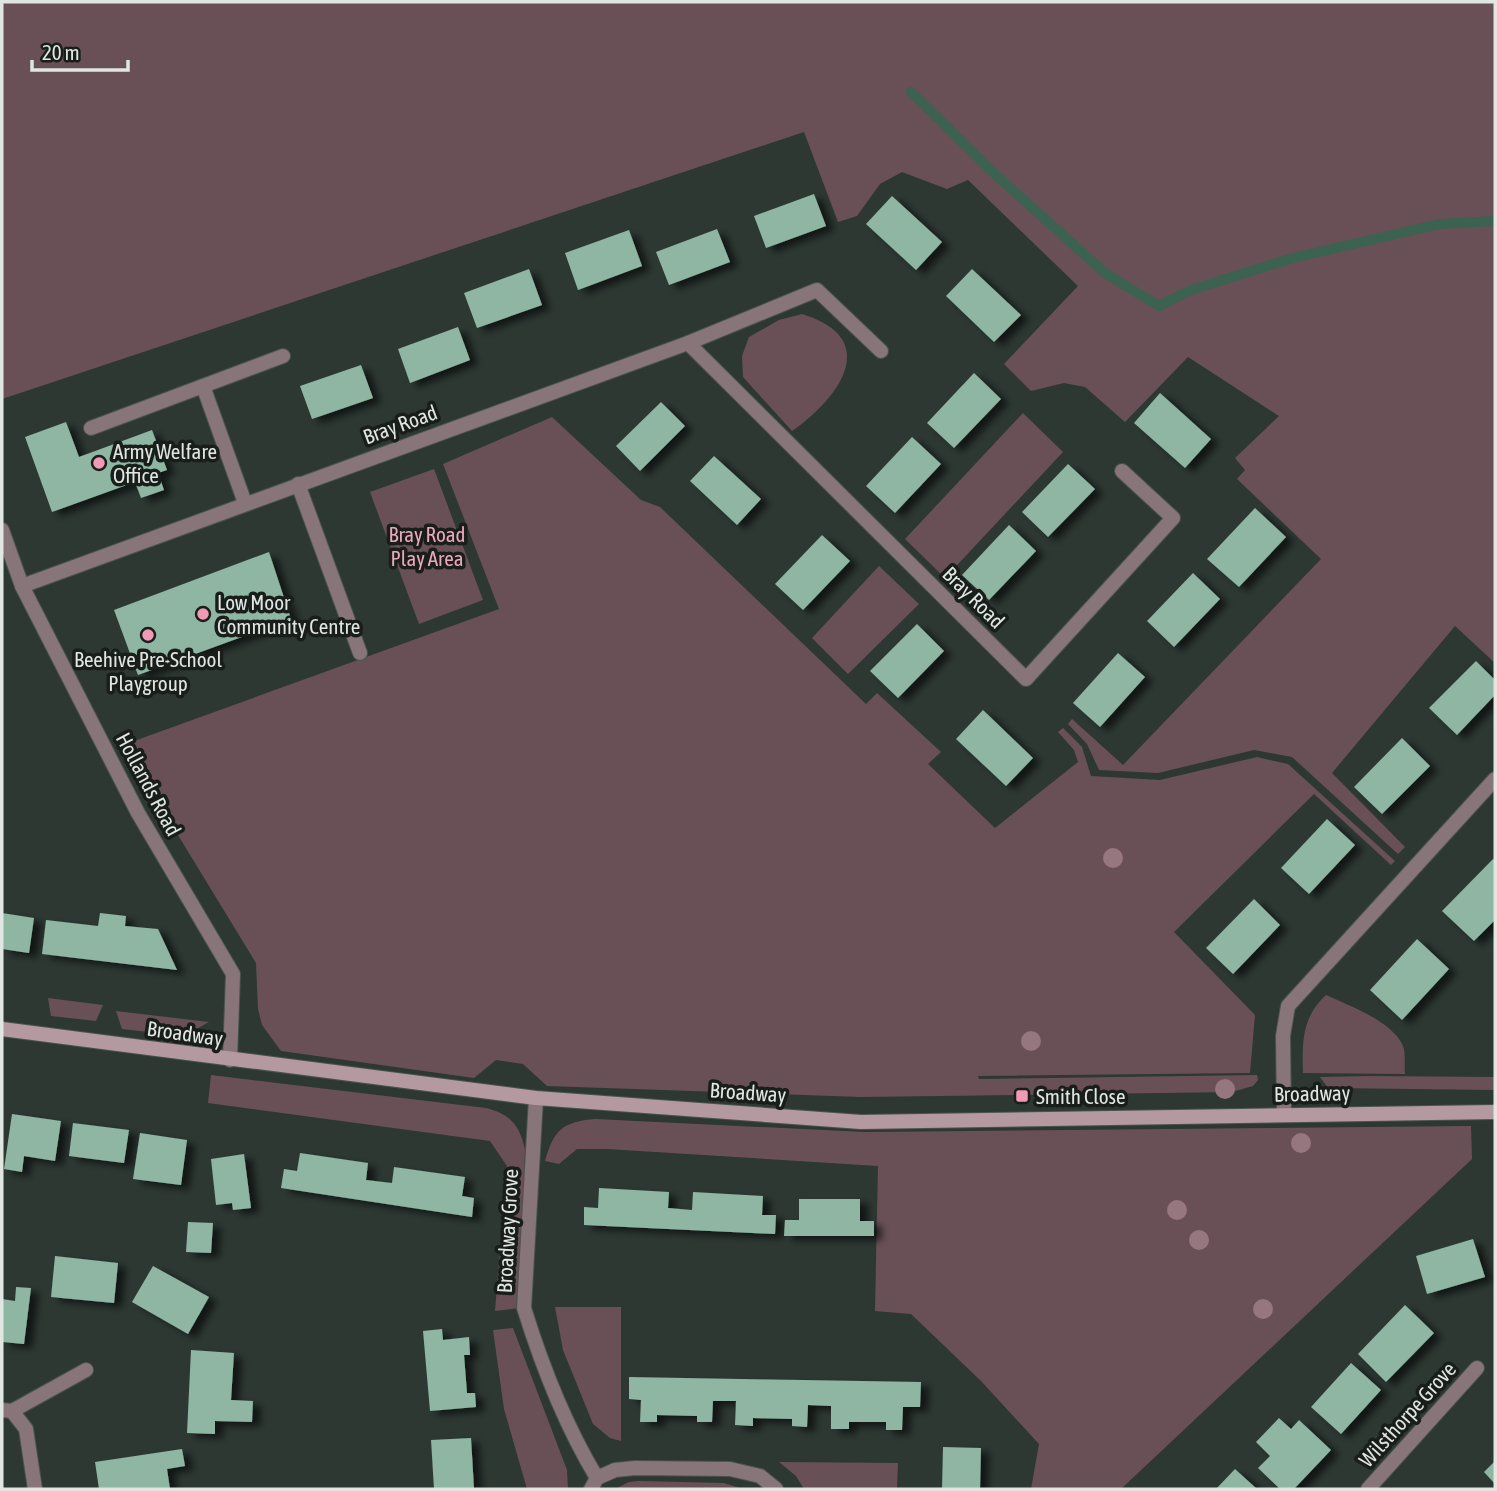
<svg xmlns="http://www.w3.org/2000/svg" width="1497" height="1491" viewBox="0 0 1497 1491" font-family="'Asap Condensed',sans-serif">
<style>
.green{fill:#695057}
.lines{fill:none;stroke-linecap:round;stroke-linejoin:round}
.stream{stroke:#3c6251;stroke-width:10}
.building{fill:#8eb6a3;filter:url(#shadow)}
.lane-casing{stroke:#4a544f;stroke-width:16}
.street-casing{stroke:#4a544f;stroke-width:16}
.secondary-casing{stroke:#4a544f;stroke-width:16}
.lane{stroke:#87757a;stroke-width:14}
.street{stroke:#87757a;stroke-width:14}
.secondary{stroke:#b599a1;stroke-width:14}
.tree{fill:#96767f}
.poi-dot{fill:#f09ab6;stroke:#191e1b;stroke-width:2.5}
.labels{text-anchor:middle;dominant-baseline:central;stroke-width:7;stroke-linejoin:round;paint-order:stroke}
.street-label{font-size:21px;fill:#e0e7e3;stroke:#191e1b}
.poi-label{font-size:21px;fill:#e0e7e3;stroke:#191e1b;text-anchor:start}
.park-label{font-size:21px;fill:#eba8bd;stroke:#191e1b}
</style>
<defs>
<filter id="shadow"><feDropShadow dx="8" dy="4.5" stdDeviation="3.5" flood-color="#0009"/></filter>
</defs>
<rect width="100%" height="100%" fill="#2d3833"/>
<g class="green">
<path d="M2 2H1495V663L1455 626 1332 773 1405 847 1398 854 1292 757 1254 750 1158 773 1099 770 1087 744 1068 724 1072 719 1123 765 1321 559 1237 479 1245 470 1235 458 1279 416 1188 357 1125 422 1085 387 1064 383 1031 391 1004 364 1078 286 968 180 947 189 902 172 880 184 857 216 838 222 804 132 2 399Z"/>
<path d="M802 314C883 339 839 398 792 431L743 377 742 356 749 337 779 320Z"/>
<path d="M1023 413 1063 452 945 578 905 539Z"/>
<path d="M552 417 641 500 660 507 866 704 877 693 941 752 928 764 995 828 1078 762 1074 750 1058 732 1063 728 1082 747 1091 776 1160 780 1257 757 1288 764 1395 861 1391 865 1314 794 1174 932 1255 1015 1250 1073 978 1076 979 1079 1257 1075 1258 1080 1253 1086 1232 1092 861 1097 547 1086 523 1064 496 1060 474 1078 281 1051 262 1025 258 1009 256 963 123 745 499 609 443 464Z"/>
<path d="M434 469 483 600 419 624 370 492Z"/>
<path d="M879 566 919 604 848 674 812 638Z"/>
<path d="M1326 995C1350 1006 1392 1021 1403 1046 1406 1054 1404 1066 1405 1074L1303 1073C1302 1042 1302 1017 1326 995Z"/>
<path d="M48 998 103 1005 96 1021 51 1016Z"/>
<path d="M116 1011 209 1022 184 1036 122 1029Z"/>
<path d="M211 1075 486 1108C510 1114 520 1125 525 1150L519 1308 495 1311 507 1166 490 1141 208 1103Z"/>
<path d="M1369 1076 1495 1077V1090L1328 1088 1320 1077Z"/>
<path d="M595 1119 865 1132 1471 1126 1472 1159 1121 1489H1031L1039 1444 981 1381 911 1314 875 1311 878 1166 607 1149H577L559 1164 545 1161C554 1129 563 1122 595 1119Z"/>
<path d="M555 1307H621V1441L610 1438 593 1424 563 1350Z"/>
<path d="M513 1328 567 1470 568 1489H527L504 1409 493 1330Z"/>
<path d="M779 1462 898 1463 897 1489H804L796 1476Z"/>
<path d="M639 1481 724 1483 743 1489H615L629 1482Z"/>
</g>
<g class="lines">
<path class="stream" d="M911 92 997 176 1105 273 1159 306 1191 290 1293 258 1439 224 1495 221"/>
</g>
<g class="building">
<path d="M814 194 826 226 766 248 754 216Z"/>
<path d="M892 196 942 242 916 270 866 224Z"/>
<path d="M717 229 730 262 669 285 656 252Z"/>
<path d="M629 230 642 266 578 290 565 253Z"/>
<path d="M529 269 542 305 477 328 464 293Z"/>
<path d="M972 269 1021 315 994 342 946 296Z"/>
<path d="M458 327 470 360 410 383 398 349Z"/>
<path d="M361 365 373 398 312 419 300 386Z"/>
<path d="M974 373 1001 399 954 448 927 423Z"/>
<path d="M1160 393 1211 439 1185 468 1134 423Z"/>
<path d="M661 402 685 426 640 471 616 446Z"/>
<path d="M66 422 79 457 152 430 167 470 158 473 164 490 141 498 135 482 52 512 25 437Z"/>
<path d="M912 437 941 464 895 513 866 486Z"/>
<path d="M714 456 761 499 737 525 690 481Z"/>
<path d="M1068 464 1095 489 1048 537 1022 512Z"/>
<path d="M1255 508 1286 537 1239 587 1207 559Z"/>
<path d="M1009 525 1036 551 989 600 962 575Z"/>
<path d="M822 535 850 561 803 610 775 584Z"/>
<path d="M269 552 291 619 138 675 114 610Z"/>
<path d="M1193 573 1220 599 1174 647 1147 621Z"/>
<path d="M917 624 944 651 898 698 870 671Z"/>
<path d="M1118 653 1145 677 1100 727 1073 703Z"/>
<path d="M1476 661 1495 680V695L1457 735 1429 708Z"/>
<path d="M983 710 1033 758 1006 786 956 739Z"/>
<path d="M1402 738 1430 766 1382 814 1354 787Z"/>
<path d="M1327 819 1355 845 1309 894 1281 868Z"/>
<path d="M1493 859 1495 860V920L1474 941 1442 911Z"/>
<path d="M1254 899 1280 925 1233 974 1206 948Z"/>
<path d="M2 913 34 918 29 953 2 949Z"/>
<path d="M100 913 126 916 125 926 158 929 177 970 42 954 46 920 98 926Z"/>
<path d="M1417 939 1449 969 1402 1020 1370 990Z"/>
<path d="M12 1114 61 1121 55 1161 24 1156 22 1172 4 1169Z"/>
<path d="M73 1123 129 1130 124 1163 69 1156Z"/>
<path d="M140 1133 187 1140 181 1185 133 1179Z"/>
<path d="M300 1153 368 1163 366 1180 392 1183 394 1167 465 1177 462 1196 474 1198 472 1217 281 1188 284 1169 297 1171Z"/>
<path d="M244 1154 251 1208 233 1210 232 1203 216 1205 211 1159Z"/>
<path d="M599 1188 669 1192 668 1208 692 1210 693 1192 763 1196 762 1215H776L775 1234 584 1225V1207L598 1208Z"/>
<path d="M799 1199H860V1221H874V1236H784L785 1220H799Z"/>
<path d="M188 1222 213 1223 211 1253 186 1252Z"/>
<path d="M1473 1239 1485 1277 1427 1294 1416 1256Z"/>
<path d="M55 1256 118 1263 114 1303 51 1297Z"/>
<path d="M153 1266 209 1297 188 1334 132 1302Z"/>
<path d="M16 1287 31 1288 24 1344 2 1342V1299L15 1301Z"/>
<path d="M1405 1305 1434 1333 1386 1382 1358 1354Z"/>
<path d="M442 1329 443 1340 469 1337 470 1355H464L467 1393H475L476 1407 430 1411 423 1331Z"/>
<path d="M191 1350 234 1353 231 1400 253 1401 252 1422 215 1421V1434L187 1433Z"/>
<path d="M1351 1363 1381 1390 1341 1434 1311 1407Z"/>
<path d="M629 1377 921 1382 920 1407H903L902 1430H886V1422H849V1429H831V1406L808 1405 807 1427 792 1426V1419L753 1418V1426L735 1425 736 1401H713L712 1422H697V1416L657 1415V1422H640L641 1400 629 1399Z"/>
<path d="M1279 1418 1291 1429 1299 1420 1331 1450 1294 1489H1280L1258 1468 1270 1456 1256 1442Z"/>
<path d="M471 1438 474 1489H434L431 1440Z"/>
<path d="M943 1447 981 1448 980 1489H942Z"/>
<path d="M182 1449 185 1466 167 1469 170 1489H99L95 1462Z"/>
<path d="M1495 1461V1484L1484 1472Z"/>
<path d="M1235 1469 1257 1489H1216Z"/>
</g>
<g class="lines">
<defs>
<g id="lane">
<path d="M203 386 245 503"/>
<path d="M91 428 283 356"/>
<path d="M298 484 360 653"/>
</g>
<g id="street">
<path d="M688 343 1026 679 1173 518 1122 471"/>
<path d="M2 530 22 586 138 813 233 974 230 1060"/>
<path d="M22 586 688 343 817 290 881 351"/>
<path d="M536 1098 524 1308C542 1366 565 1425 597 1478"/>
<path d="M1284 1115 1283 1036 1288 1006 1495 779"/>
<path d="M2 1410 12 1411 86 1370"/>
<path d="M12 1411 26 1429 35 1489"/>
<path d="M591 1489 597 1478 615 1470 635 1468 730 1469 760 1476 776 1489"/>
<path d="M1368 1489 1477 1368"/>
</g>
<path id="secondary" d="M2 1029 536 1098 861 1122 1495 1112"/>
</defs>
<use href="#lane" class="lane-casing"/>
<use href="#street" class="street-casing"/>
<use href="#secondary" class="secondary-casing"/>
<use href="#lane" class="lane"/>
<use href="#street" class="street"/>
<use href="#secondary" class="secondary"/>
</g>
<g class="tree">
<circle cx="1113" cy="858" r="10"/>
<circle cx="1031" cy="1041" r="10"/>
<circle cx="1225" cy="1089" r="10"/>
<circle cx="1301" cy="1143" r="10"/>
<circle cx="1177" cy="1210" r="10"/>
<circle cx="1199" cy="1240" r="10"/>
<circle cx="1263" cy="1309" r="10"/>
</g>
<g class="poi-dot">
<circle cx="99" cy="463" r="7"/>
<circle cx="203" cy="614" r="7"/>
<circle cx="148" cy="635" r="7"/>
<rect x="1015" y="1089" width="14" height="14" rx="3.5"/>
</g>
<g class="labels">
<g class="street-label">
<text transform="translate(400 424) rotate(-20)">Bray Road</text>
<text transform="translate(974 597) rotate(45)">Bray Road</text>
<text transform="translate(149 784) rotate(62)">Hollands Road</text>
<text transform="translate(185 1033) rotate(8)">Broadway</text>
<text transform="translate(748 1092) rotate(4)">Broadway</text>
<text transform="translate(1312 1093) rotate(-1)">Broadway</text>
<text transform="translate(507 1231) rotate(-87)">Broadway Grove</text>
<text transform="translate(1407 1414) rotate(-48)">Wilsthorpe Grove</text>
</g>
<g class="poi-label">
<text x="113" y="451">Army Welfare<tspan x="113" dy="24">Office</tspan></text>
<text x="217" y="602">Low Moor<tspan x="217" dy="24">Community Centre</tspan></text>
<text x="148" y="659" text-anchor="middle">Beehive Pre-School<tspan x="148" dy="24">Playgroup</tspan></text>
<text x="1036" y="1096">Smith Close</text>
</g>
<g class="park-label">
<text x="427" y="534">Bray Road<tspan x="427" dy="24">Play Area</tspan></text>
</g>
</g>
<rect width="1497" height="1491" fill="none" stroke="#e0e7e3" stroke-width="7"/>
<path d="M32 60v10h96v-10" fill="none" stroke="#e0e7e3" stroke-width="3.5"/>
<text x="42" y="60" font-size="21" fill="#e0e7e3" stroke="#191e1b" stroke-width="5" paint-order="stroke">20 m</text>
</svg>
